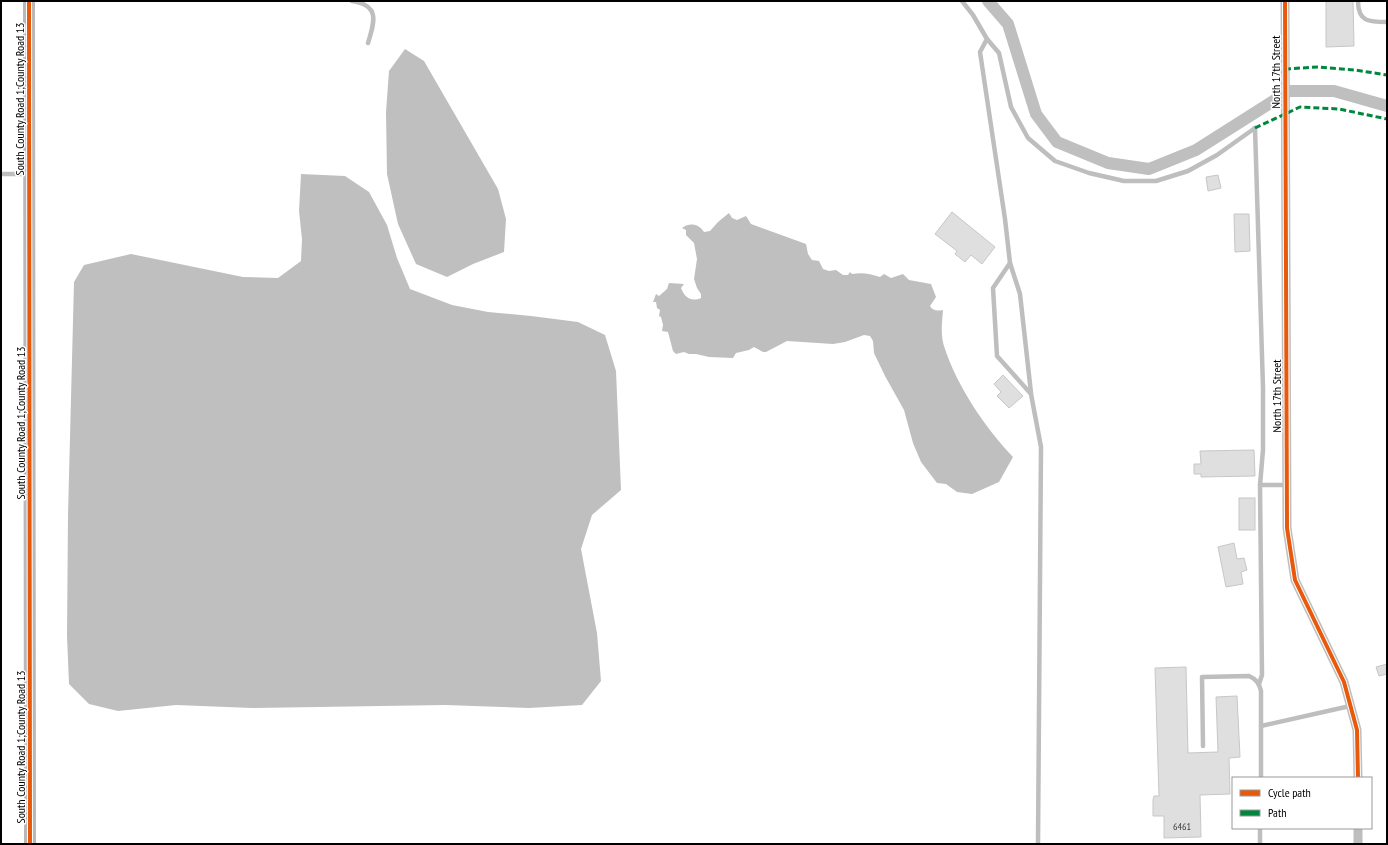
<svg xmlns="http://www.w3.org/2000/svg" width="1388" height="845" viewBox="0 0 1388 845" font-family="'PT Sans Narrow',sans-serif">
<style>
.water{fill:#bfbfbf}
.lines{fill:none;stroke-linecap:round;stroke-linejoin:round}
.canal{stroke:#bfbfbf;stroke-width:12}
.building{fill:#dfdfdf;stroke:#c7c7c7}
.lane{stroke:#bebebe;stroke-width:4.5}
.street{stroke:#bebebe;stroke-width:9}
.secondary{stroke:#b8b8b8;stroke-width:12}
.quiet{stroke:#00873e;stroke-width:3;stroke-dasharray:6 3;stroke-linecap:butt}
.cycleway-casing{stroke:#fff;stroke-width:6}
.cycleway{stroke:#e8590c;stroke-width:4}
.labels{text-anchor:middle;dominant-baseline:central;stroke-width:3;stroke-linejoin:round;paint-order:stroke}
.number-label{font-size:10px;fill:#383838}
.street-label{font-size:12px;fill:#000;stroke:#fff}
</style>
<rect width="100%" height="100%" fill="#fff"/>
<g class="water">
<path d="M405 49 424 61 498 189 506 219 504 252 473 264 447 277 416 264 398 224 387 174 386 112 389 71Z"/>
<path d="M301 174 345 176 369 192 387 225 397 258 410 289 452 305 488 312 531 316 578 322 605 335 616 371 621 490 592 515 581 549 597 633 601 681 582 705 529 708 445 705 252 708 176 705 118 711 89 704 69 684 67 636 68 515 74 282 84 265 131 254 243 277 278 278 301 261 302 239 299 211Z"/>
<path d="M729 213 732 218 737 220 746 216 751 224 806 244 808 254 812 260 819 261 823 269 829 271 836 270 843 275H848L850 272 852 274C863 272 870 274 880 277L884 274 891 278 903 274 909 280 931 284 936 297 930 306C933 311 937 311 943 310 942 323 940 336 945 349 957 386 986 429 1013 457L999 482 972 494 957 492 946 484 937 483 921 462 913 443 904 410 885 376 874 353 873 341 870 336 864 335 845 342 833 344 787 341 766 352H763L754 347 749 350 736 353 733 358 709 357 696 354H689L684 352 676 354 673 351 668 332 662 331 663 325 661 317 659 316 660 310 657 308 656 302H653L656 294 659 296 667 289 669 283 684 284 681 288C685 298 691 302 701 298V294L697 288 694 279 697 259 694 243 686 235V230L682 228C690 222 699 224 704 232L710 231 718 222Z"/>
</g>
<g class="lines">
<path class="canal" d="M988 1 1008 24 1036 114 1057 142 1108 163 1149 169 1196 150 1289 91H1334L1387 106"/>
</g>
<g class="building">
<path d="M1326 1H1353L1354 46 1326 47Z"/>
<path d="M1218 175 1221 188 1208 191 1206 177Z"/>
<path d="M952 212 995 247 982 264 971 255 965 262 955 254 957 251 935 234Z"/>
<path d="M1234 214H1249L1250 251 1235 252Z"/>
<path d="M1003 375 1023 396 1009 408 997 396 1001 392 994 384Z"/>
<path d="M1254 450 1255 476 1201 477V474H1194V464H1201L1200 451Z"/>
<rect x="1239" y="498" width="16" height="32"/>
<path d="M1234 543 1237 559 1244 558 1247 570 1241 572 1243 584 1226 587 1218 547Z"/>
<path d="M1387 664V674L1379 676 1376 667Z"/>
<path d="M1186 667 1188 753 1218 752 1216 697 1237 696 1240 757 1229 758 1230 794 1200 795 1201 837 1164 838V816H1153V800L1154 796H1159L1155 668Z"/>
</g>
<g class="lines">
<g class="lane">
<path d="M352 1C381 5 374 23 368 43"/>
<path d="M962 1 973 15 987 39 999 53 1011 107 1028 138 1055 161 1089 173 1124 181H1156L1188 171 1217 155 1255 128"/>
<path d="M1358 1C1358 22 1369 22 1387 22"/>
<path d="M987 39 980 52 1005 219 1010 263 993 288 997 356 1031 394 1041 447 1038 844"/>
<path d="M1255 128 1263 388V450L1260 485 1262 675 1259 684"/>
<path d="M1 174H28"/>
<path d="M1010 263 1020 294 1031 393"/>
<path d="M1260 485H1287"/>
<path d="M1261 726 1350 706"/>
<path d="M1203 746 1202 677 1249 676C1256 679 1259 683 1261 691V778"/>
<path d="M1260 844V828"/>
</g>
<g class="street">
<path d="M1285 1 1287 528 1295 580 1344 682 1357 730 1358 778"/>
<path d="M1358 828V844"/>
</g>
<path class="secondary" d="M29 1 30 844"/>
<g class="quiet">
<path d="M1285 69 1318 67 1355 70 1387 75"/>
<path d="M1255 128 1300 107 1339 109 1387 119"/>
</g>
<defs>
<g id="cycleway">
<path d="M29 1 30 844"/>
<path d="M1285 1 1287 528 1295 580 1344 682 1357 730 1358 778"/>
</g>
</defs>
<use href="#cycleway" class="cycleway-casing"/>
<use href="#cycleway" class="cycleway"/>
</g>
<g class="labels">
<g class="number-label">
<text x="1182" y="826">6461</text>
</g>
<g class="street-label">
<text transform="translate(1275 72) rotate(-90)">North 17th Street</text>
<text transform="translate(19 99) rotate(-90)">South County Road 1;County Road 13</text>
<text transform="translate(1276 396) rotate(-90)">North 17th Street</text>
<text transform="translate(20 423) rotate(-90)">South County Road 1;County Road 13</text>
<text transform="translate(20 747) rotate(-90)">South County Road 1;County Road 13</text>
</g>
</g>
<rect width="1388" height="845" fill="none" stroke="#000000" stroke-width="4"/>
<rect x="1232" y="777" width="140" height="52" fill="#ffffff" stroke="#999999"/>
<rect x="1240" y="790" width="20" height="6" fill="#e8590c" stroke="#999999"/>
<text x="1268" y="797" font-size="12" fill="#000000">Cycle path</text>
<rect x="1240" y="810" width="20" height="6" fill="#00873e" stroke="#999999"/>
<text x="1268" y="817" font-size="12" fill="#000000">Path</text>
</svg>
